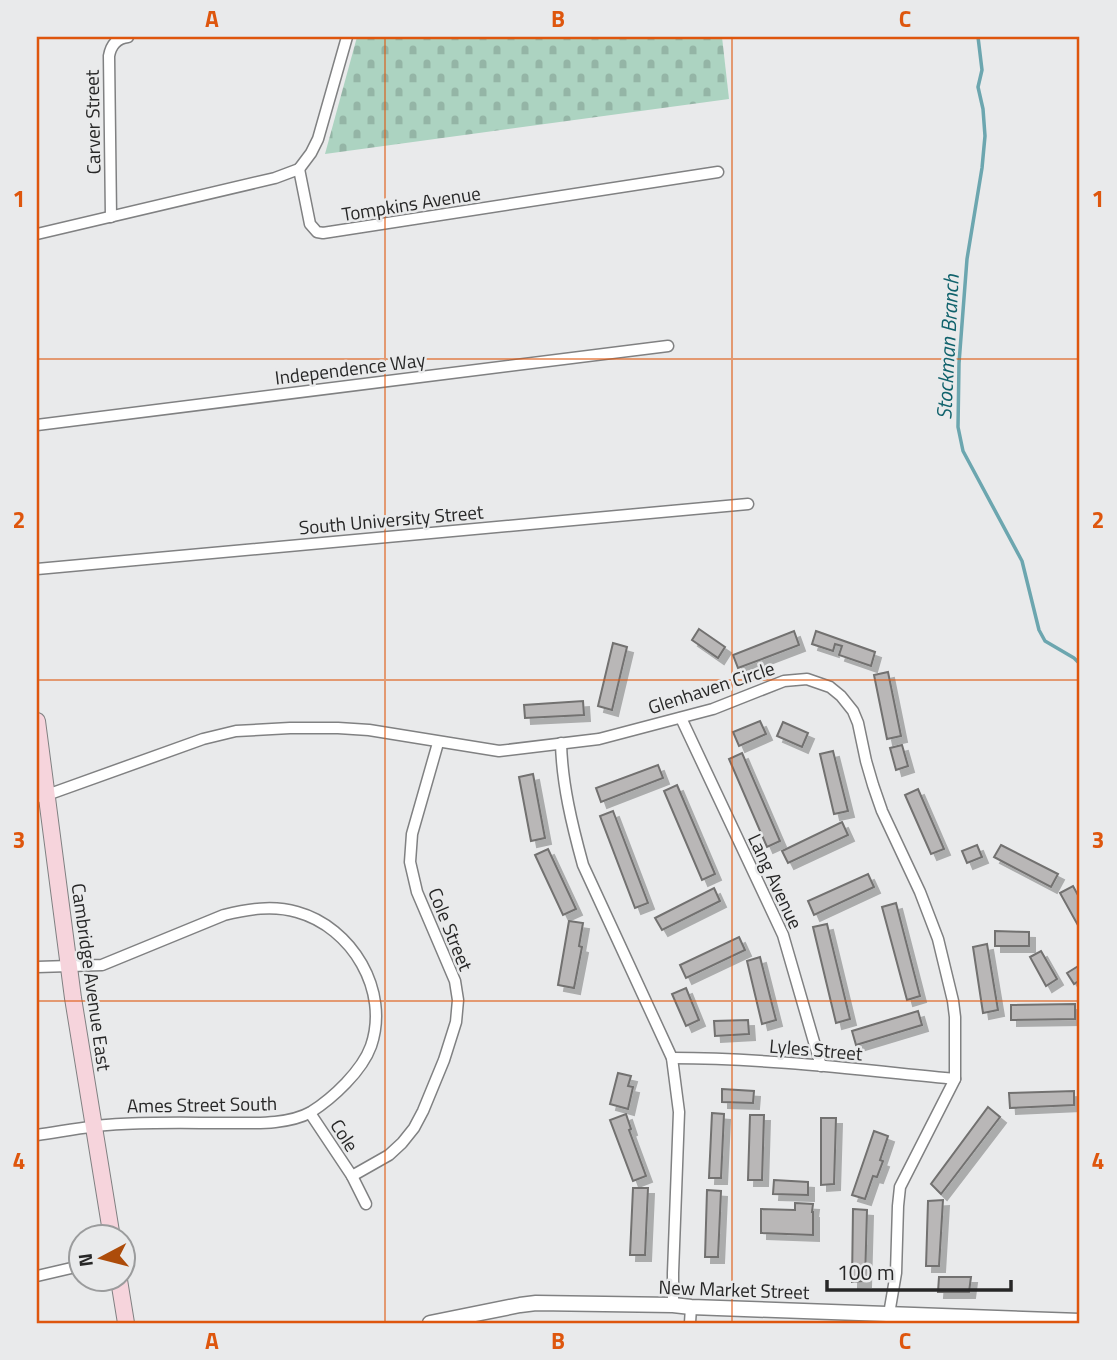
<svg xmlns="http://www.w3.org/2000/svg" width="1117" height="1360" viewBox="0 0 1117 1360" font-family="'Titillium Web',sans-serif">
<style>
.cemetery{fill:url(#cemetery-stones)}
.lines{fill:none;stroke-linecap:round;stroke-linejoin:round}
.stream{stroke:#6ca6af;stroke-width:3.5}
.building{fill:#b9b7b7;stroke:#727170;stroke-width:2;filter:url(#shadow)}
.minor-casing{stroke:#808182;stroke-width:13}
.tertiary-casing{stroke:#808182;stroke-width:17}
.secondary-casing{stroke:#808182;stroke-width:18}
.minor{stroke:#fff;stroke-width:10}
.tertiary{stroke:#fff;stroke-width:14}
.secondary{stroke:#f6d4dc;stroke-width:16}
.grid{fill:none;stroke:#de560d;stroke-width:2;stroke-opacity:0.55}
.labels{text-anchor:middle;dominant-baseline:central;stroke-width:5;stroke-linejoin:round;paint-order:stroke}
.street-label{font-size:19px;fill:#272727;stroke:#e9eaeb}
.water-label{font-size:21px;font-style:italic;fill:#10626c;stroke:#e9eaeb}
.neatline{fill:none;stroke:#de560d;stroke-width:2.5}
.grid-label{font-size:23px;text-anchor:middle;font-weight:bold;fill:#de560d}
</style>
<defs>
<pattern id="cemetery-stones" width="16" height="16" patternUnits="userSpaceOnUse" patternTransform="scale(1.75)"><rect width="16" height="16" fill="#acd3c1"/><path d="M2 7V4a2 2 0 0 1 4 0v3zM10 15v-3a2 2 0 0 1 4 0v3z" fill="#94b5a6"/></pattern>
<filter id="shadow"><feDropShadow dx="6" dy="6" stdDeviation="0" flood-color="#0004"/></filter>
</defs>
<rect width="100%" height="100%" fill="#e9eaeb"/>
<path class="cemetery" d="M357 37H722L729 99 325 154Z"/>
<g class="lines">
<path class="stream" d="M978 37 982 70 978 87 983 109 985 136 982 168 967 259 959 363 958 427 963 451 1022 561 1039 630 1045 641 1074 658 1080 664"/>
</g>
<g class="building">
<path d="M699 629 725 647 718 658 692 640Z"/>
<path d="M794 631 799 645 738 668 733 655Z"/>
<path d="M816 631 875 652 871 666 839 655 842 646 835 644 833 651 812 644Z"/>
<path d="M613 643 627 647 612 710 598 706Z"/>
<path d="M888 672 901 736 887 739 874 675Z"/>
<path d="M583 701 584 715 525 718 524 705Z"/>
<path d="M760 721 766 734 739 746 733 732Z"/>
<path d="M783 722 808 733 802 747 777 736Z"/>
<path d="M902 745 908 766 896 770 890 748Z"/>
<path d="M833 751 848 811 834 814 820 754Z"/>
<path d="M742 753 780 841 767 847 729 759Z"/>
<path d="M658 765 663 778 601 802 596 788Z"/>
<path d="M533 774 545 838 531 841 519 777Z"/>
<path d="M677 785 715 874 702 880 664 791Z"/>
<path d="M918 789 944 849 931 854 905 795Z"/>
<path d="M613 811 648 903 635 908 600 816Z"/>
<path d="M842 822 848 835 788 863 782 851Z"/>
<path d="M977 845 982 857 967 863 962 851Z"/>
<path d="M1001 845 1058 874 1051 887 994 857Z"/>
<path d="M548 849 576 909 563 915 535 855Z"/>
<path d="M868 874 874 887 814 915 808 901Z"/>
<path d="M1073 886 1080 899V929L1060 893Z"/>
<path d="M714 888 720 901 662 930 655 918Z"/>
<path d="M896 903 920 996 907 1000 882 907Z"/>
<path d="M569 921 583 923 579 946 582 947 574 988 558 985Z"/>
<path d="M827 924 850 1019 836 1023 813 927Z"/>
<path d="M995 931 1029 932V946H995Z"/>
<path d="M739 937 745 950 686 978 680 965Z"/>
<path d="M987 944 998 1010 983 1013 973 947Z"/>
<path d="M1041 951 1057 979 1046 986 1030 957Z"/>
<path d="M760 957 776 1020 762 1024 747 961Z"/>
<path d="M1080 965V980L1074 984 1067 973Z"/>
<path d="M686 988 699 1020 686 1026 672 994Z"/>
<path d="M1075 1004V1019L1011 1020V1005Z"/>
<path d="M918 1011 922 1025 856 1045 852 1031Z"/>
<path d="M748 1020 749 1034 715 1036 714 1021Z"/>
<path d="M618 1073 631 1076 628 1086 633 1087 628 1109 610 1104Z"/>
<path d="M722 1089 754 1091 753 1103 722 1102Z"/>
<path d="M1074 1091V1105L1010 1108 1009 1093Z"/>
<path d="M988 1107 1000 1117 941 1194 931 1184Z"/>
<path d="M712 1113 724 1114 721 1178H709Z"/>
<path d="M626 1114 631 1129 629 1130 646 1176 633 1181 610 1120Z"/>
<path d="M750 1115H764L762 1180H748Z"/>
<path d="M821 1118H836L834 1184 821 1185Z"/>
<path d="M874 1131 888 1136 880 1160 883 1161 877 1177 873 1176 865 1199 852 1195Z"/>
<path d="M774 1180 808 1182V1195L773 1194Z"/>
<path d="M633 1188H648L645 1255H630Z"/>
<path d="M707 1190 721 1191 718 1257H705Z"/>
<path d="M943 1200 939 1266H926L928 1201Z"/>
<path d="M795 1203 813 1204 812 1212H813V1235L761 1233V1209L795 1210Z"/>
<path d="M853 1209 867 1210 865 1281 852 1282Z"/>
<path d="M939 1277H971L969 1292H938Z"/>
</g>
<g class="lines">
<defs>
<g id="minor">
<path d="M299 169 310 224 317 232 323 233 718 172"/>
<path d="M299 169 311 153 318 139 347 37"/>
<path d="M111 217 109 56C111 45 117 38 128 37"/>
<path d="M37 234 275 178 299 169"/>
<path d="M37 425 668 346"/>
<path d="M37 569 748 504"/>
<path d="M681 718 783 935 821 1066"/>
<path d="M561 743C562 784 572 825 583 865L672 1058 679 1112 673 1273V1305"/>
<path d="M37 797 47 795 203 739 236 731 290 728H338L369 730 499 751 599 739 713 709 784 681 807 679 830 687 841 696 853 711 858 723 866 761 873 785 882 811 920 892 938 939 953 1001 955 1017V1079L900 1187 898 1206 896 1273 889 1314"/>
<path d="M37 967 102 965 224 915C248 909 273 905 297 912 352 927 390 991 371 1046 362 1071 333 1098 311 1112 288 1125 253 1123 227 1123 192 1123 156 1122 121 1124 93 1125 65 1131 37 1135"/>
<path d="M672 1058C767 1058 861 1070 955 1079"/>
<path d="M310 1113 352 1176 366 1204"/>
<path d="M352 1176 389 1155 402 1143 414 1128 423 1111 444 1060 456 1022 458 1000 455 981 417 892 410 862 412 834 438 743"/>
<path d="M37 1276 80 1266"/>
<path d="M690 1323 691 1307"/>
</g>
<path id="tertiary" d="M430 1323 520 1305 536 1303 673 1305 691 1307 1080 1321"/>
<g id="secondary">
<path d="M37 721 73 998 112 1238"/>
<path d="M119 1280 126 1323"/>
</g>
</defs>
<use href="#minor" class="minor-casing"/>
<use href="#tertiary" class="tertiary-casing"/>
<use href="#secondary" class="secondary-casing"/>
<use href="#minor" class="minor"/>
<use href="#tertiary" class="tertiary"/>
<use href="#secondary" class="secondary"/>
</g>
<path class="grid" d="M385 37V1323M732 37V1323M37 359H1080M37 680H1080M37 1001H1080"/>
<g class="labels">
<g class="street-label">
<text transform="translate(92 122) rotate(-91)">Carver Street</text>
<text transform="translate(411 203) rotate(-9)">Tompkins Avenue</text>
<text transform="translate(350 368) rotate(-7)">Independence Way</text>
<text transform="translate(391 519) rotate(-5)">South University Street</text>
<text transform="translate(711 687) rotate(-18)">Glenhaven Circle</text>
<text transform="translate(776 881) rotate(65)">Lang Avenue</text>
<text transform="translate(451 929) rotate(68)">Cole Street</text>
<text transform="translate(92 977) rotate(82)">Cambridge Avenue East</text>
<text transform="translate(816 1049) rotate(5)">Lyles Street</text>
<text transform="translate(202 1104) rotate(-1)">Ames Street South</text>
<text transform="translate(345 1135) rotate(57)">Cole</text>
<text transform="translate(734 1289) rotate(2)">New Market Street</text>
</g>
<g class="water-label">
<text transform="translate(947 347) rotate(-87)">Stockman Branch</text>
</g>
</g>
<rect width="1117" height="1360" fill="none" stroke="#e9eaeb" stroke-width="77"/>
<g transform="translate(102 1258) rotate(263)"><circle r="33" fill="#e9eaeb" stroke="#9b9c9d" stroke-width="2"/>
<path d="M0-5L12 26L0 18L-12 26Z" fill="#ad4c0a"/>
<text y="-10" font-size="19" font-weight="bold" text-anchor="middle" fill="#272727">N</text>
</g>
<path d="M827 1280v10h184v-10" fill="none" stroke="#272727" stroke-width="3.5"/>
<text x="837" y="1280" font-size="21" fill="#272727" stroke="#e9eaeb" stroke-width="5" paint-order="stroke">100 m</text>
<rect x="38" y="38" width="1040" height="1284" class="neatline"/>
<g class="grid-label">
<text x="212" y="27">A</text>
<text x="558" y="27">B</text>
<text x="905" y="27">C</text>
<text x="19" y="207">1</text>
<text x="1098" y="207">1</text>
<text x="19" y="528">2</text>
<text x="1098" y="528">2</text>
<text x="19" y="848">3</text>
<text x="1098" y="848">3</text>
<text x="19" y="1169">4</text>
<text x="1098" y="1169">4</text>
<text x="212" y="1349">A</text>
<text x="558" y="1349">B</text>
<text x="905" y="1349">C</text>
</g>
</svg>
